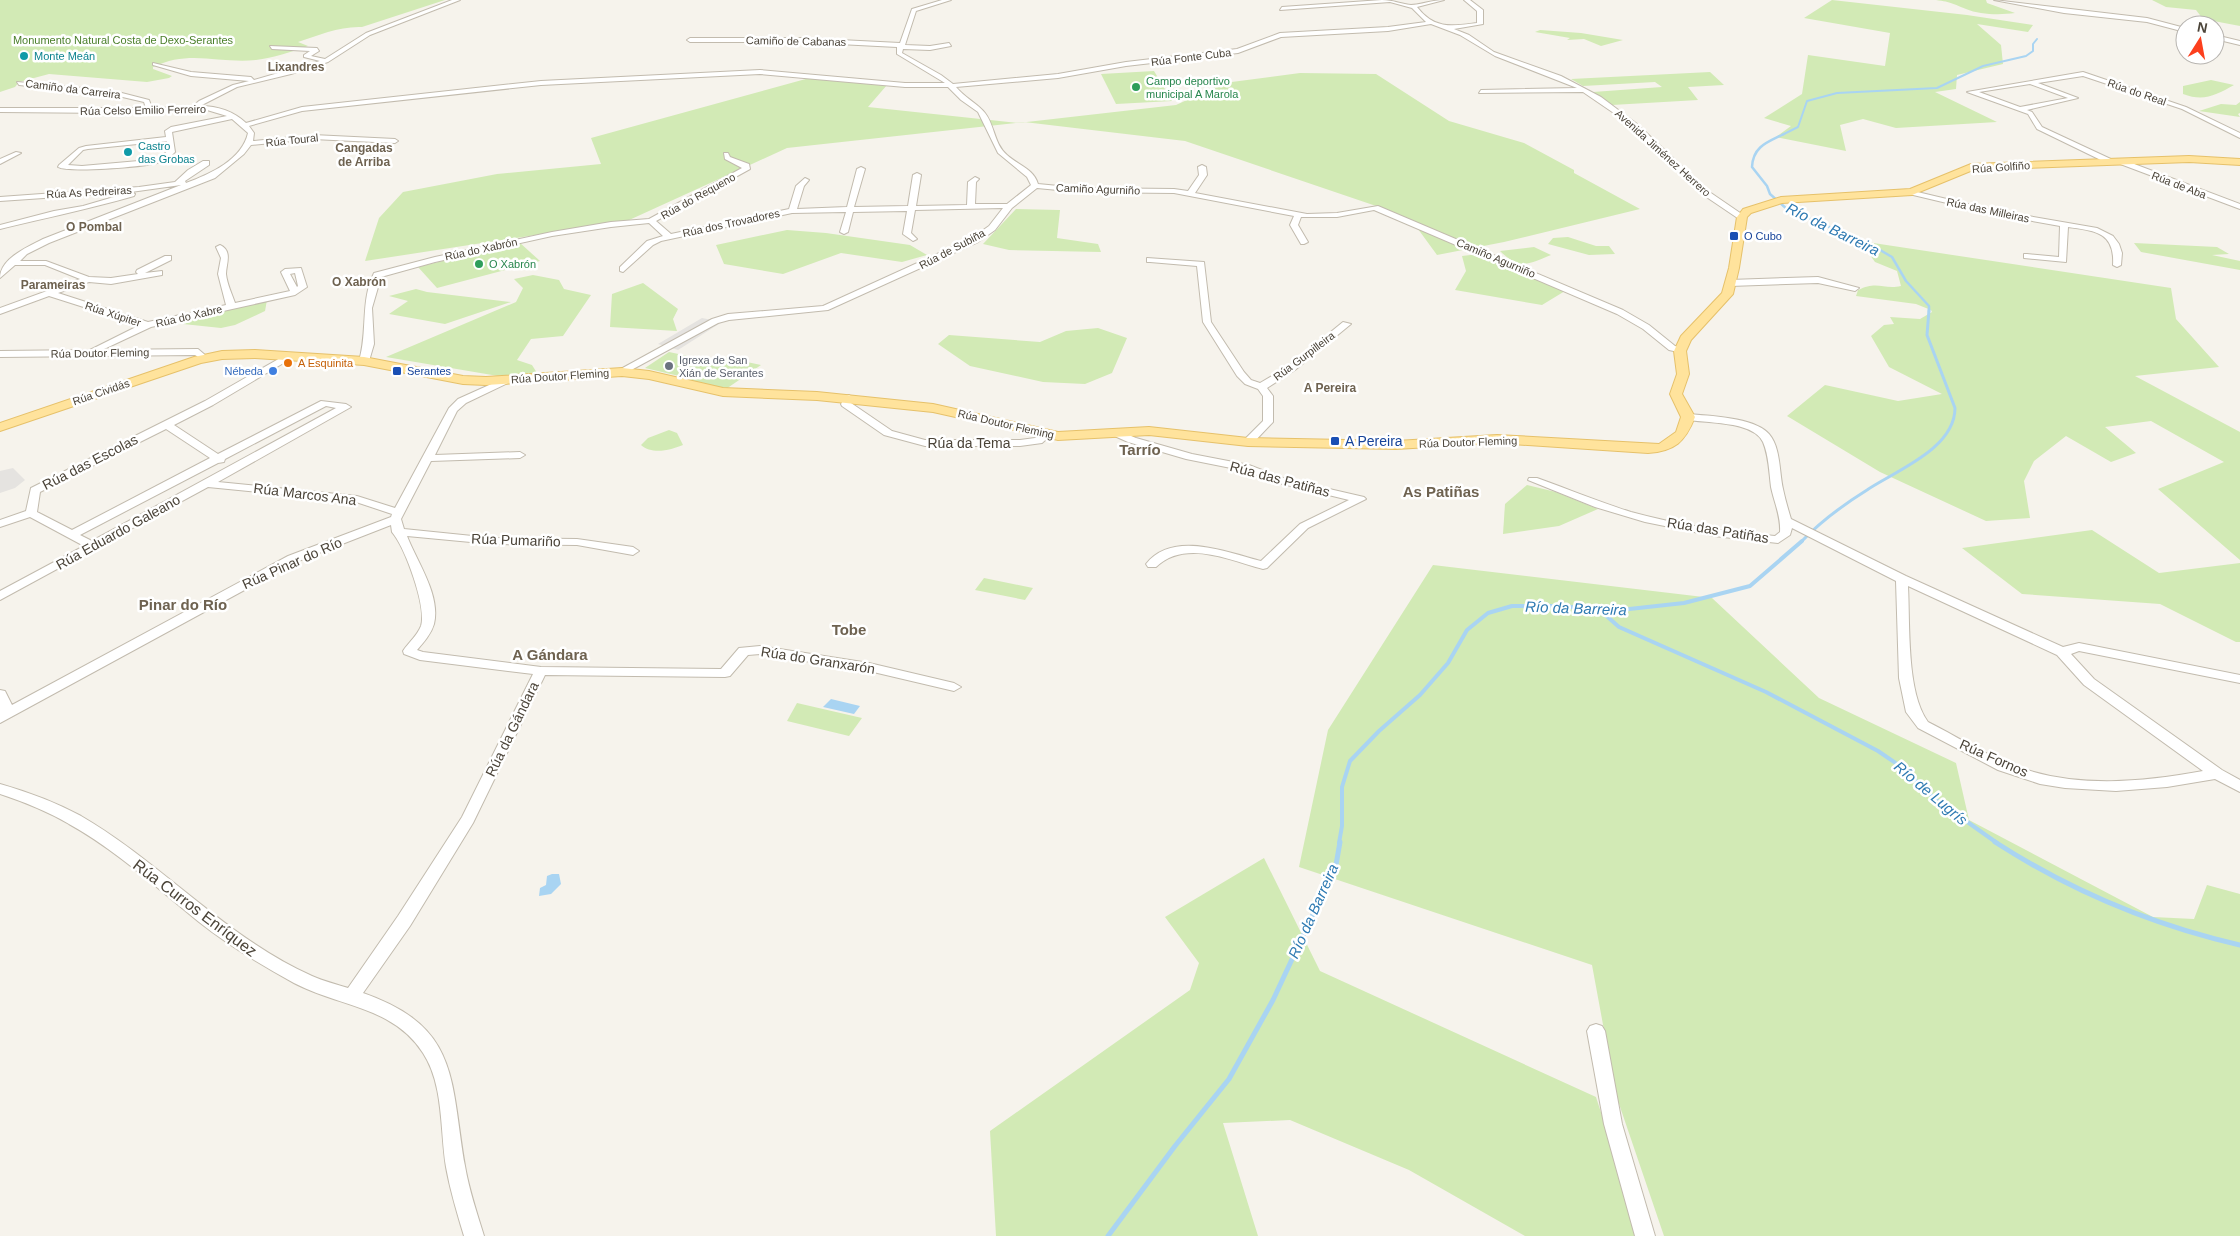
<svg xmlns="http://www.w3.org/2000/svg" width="2240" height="1236" viewBox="0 0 2240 1236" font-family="Arial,sans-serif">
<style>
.green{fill:#d2eab5}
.parking{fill:#e5e3e0}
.water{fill:#a9d4f2}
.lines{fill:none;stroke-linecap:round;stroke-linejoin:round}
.stream-far4{stroke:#a9d4f2;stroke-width:2}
.stream-far3{stroke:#a9d4f2;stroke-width:2.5}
.stream-far2{stroke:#a9d4f2;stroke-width:3}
.stream-far1{stroke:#a9d4f2;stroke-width:4}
.stream{stroke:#a9d4f2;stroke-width:5}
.minor-casing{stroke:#c2bbae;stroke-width:2}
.major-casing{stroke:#e6c16a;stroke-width:2}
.minor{fill:#fff;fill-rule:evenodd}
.major{fill:#ffe39c;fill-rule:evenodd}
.culture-dot{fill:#0f9aa8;stroke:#fff;stroke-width:2}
.leisure-dot{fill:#2e9e5b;stroke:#fff;stroke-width:2}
.transit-dot{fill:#1a4fb4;stroke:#fff;stroke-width:2}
.food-dot{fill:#e8710a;stroke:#fff;stroke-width:2}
.worship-dot{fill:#6b7280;stroke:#fff;stroke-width:2}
.shop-dot{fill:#3f7fe0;stroke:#fff;stroke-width:2}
.labels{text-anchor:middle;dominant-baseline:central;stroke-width:5;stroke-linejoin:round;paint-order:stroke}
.far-park-label{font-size:11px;fill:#4a7f2a;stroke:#fff}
.far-street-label{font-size:11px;fill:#4b4439;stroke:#fff}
.far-culture-label{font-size:11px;fill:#0d838f;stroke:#fff;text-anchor:start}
.far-leisure-label{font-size:11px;fill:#27864d;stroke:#fff;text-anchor:start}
.far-transit-label{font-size:11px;fill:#164399;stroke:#fff;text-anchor:start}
.far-worship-label{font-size:11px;fill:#5b616d;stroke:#fff;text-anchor:start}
.far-food-label{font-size:11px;fill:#c56008;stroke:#fff;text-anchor:start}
.far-shop-label{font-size:11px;fill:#366cbe;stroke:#fff;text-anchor:end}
.far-neighbourhood-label{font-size:12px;font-weight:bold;fill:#6e6250;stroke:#fff}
.transit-label{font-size:14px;fill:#164399;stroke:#fff;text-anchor:start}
.street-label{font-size:14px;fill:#4b4439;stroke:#fff}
.water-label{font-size:15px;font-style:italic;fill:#2e7ab2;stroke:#fff}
.neighbourhood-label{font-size:15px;font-weight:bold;fill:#6e6250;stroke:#fff}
.near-street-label{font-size:16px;fill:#4b4439;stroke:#fff}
</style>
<rect width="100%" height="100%" fill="#f6f3ec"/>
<g class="green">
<path d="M0 0H445L362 27C340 26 319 35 298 42L308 46C291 52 273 58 256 60 219 64 190 49 153 67V69L172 76 169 78 147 82 49 74 19 82 15 87 0 92Z"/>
<path d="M1832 0 1967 15 2033 25 2028 32 1977 24 2001 45 2003 64 1957 75 1956 89 1935 92 1997 122 1896 128 1863 119 1840 125 1846 151 1776 137 1791 126 1764 118 1802 94 1808 55 1885 66 1890 33 1804 18Z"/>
<path d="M1936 0H1986L1987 3 2015 13C2001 15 1980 15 1966 9 1953 4 1952 2 1936 0Z"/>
<path d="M2152 0H2240V26L2203 19 2196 10 2166 7Z"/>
<path d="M1540 30 1581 33 1623 40 1601 46 1584 39 1567 40 1570 38 1535 32Z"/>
<path d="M1154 71 1172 101 1116 104 1101 74Z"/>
<path d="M1710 72 1724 85 1688 87 1698 100 1612 105 1593 92 1662 87 1655 82 1583 86 1571 79Z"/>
<path d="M1300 73 1376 74 1449 121 1524 143 1574 170V173L1640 209 1504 242 1437 255 1418 229 1382 208 1185 141 1024 122 787 148 627 221 365 261 379 218 403 192 497 174 601 164 591 138 813 77 887 85 868 107 1018 123 1176 105 1224 83Z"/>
<path d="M2211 80 2234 85C2216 95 2204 102 2183 94V86Z"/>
<path d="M2240 102V113L2238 114 2240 117 2199 111 2221 104 2236 105Z"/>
<path d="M1016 209 1060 210 1057 238 1098 244 1101 252 1009 250 983 244Z"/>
<path d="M787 230 826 233 910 245 927 255 902 262 841 253 783 274 724 264 716 245Z"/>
<path d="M1568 237 1596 246H1609L1615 254 1589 255 1548 244 1553 238Z"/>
<path d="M1860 241 2171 288 2176 319 2219 367 2135 376 2240 432V560L2158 489 2224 462 2151 421 2105 427 2136 453 2111 462 2066 436 2034 461 2024 481 2030 518 1986 521 1880 472 1787 416 1825 385 1898 401 1942 394 1889 367 1871 336 1884 325 1894 324 1890 317 1920 319 1932 312 1931 310 1916 304 1856 296 1858 290C1878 280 1883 290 1901 286L1897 271 1875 262Z"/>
<path d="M519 242 540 261 437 288 418 267Z"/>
<path d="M2134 243 2217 247 2229 254 2212 255 2240 261V270L2141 252Z"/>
<path d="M1534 247 1551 255C1526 265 1520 270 1500 251Z"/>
<path d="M1479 254 1565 291 1542 305 1455 290 1466 271 1462 256Z"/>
<path d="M533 275 559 280 564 289 591 295 563 336 531 339 517 360 532 365 537 373 498 376 386 357 516 302 523 288 514 279Z"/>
<path d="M643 283 678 309 673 319 677 331 610 327 612 294Z"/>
<path d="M416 289 427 292 511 302 445 324 389 314 408 301 389 296Z"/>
<path d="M267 300 265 311 235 325 221 328 183 324 189 318Z"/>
<path d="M1098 328 1127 338 1112 373 1085 384 1043 382 970 366 938 344 949 335 1040 342 1066 331Z"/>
<path d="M669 352 712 361 719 356 761 365 726 389 675 379 679 376 645 368Z"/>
<path d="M669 430 677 433 683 445C671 450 652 455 641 445L648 438Z"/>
<path d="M1527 485 1556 492 1598 509 1559 526 1503 534 1505 504Z"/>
<path d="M2092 530 2159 573 2240 563V642H2236L2160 604 2022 594 1962 548Z"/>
<path d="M1433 565 1712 598 1819 698 1956 763 1969 820 2153 917 2194 919 2207 885 2240 894V1236H1664L1616 1095 1592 965 1299 867 1328 730Z"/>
<path d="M984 578 1033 588 1025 600 975 590Z"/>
<path d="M797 703 862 718 849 736 787 721Z"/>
<path d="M1264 858 1320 971 1596 1097 1641 1236H1525L1409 1170 1290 1120 1223 1123 1258 1236H996L990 1131 1190 990 1199 963 1165 917Z"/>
</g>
<g class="parking">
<path d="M702 318 722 322 678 350 658 344Z"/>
<path d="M13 468 25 480 15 488 0 493V471Z"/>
</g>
<g class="water">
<path d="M831 699 860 706 854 714 823 707Z"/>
<path d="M552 874H559L561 884 551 894 539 896 540 888 546 885 547 876Z"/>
</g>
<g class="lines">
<path class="stream-far4" d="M1782 135 1798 127 1807 101 1837 93 1937 88 1983 66 2026 56 2033 51V44L2037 39"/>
<path class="stream-far3" d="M1784 134C1768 142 1753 146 1752 167L1767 186 1770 194 1788 210 1870 244 1892 257 1906 281 1929 306V312"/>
<path class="stream-far2" d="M1801 542C1820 522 1843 505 1867 490 1895 471 1955 449 1955 408L1927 335 1929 310"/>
<g class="stream-far1">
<path d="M1602 612 1619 627 1766 692 1878 751 1900 766 1935 799 1997 843"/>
<path d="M1339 843 1342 826V787L1350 761 1379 731 1420 695 1448 663 1467 630 1488 613 1512 606H1565L1602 612 1684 603 1750 586 1802 541"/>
</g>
<g class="stream">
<path d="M1995 842C2071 891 2152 925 2240 945"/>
<path d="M1108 1236 1175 1146 1229 1079 1273 1000 1336 865 1340 842"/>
</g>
<defs>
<g id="minor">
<path d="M452 0H460L370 35 328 62 291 74 237 87 200 106C218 106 233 111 246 123L302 107 541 81 760 70 905 83H945L897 54V47L800 42H690L687 40 690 38H800L900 43 912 9 942 0H951L916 11 905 45 930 46 949 43 951 46 930 50 903 49 902 53 941 75 953 84 1058 74 1126 62 1237 49 1280 33 1388 27 1426 22 1412 8 1390 2 1280 10 1282 7 1382 0C1393 0 1401 4 1411 5 1419 5 1433 0 1444 0L1417 7C1435 30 1452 26 1477 23V11L1464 0H1470L1483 10V24L1454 29 1469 35 1494 52 1561 76 1601 97 1637 124 1708 191 1746 217 1739 219 1702 194 1624 120 1583 92 1479 93 1481 90 1577 88 1495 56 1460 35 1431 24 1388 31 1281 37 1238 53 1126 66 1058 78 956 87C964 97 978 104 985 113 995 126 994 144 1007 155 1018 165 1034 169 1038 184L1079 188 1174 189 1188 191 1199 175 1198 167 1202 165 1206 167 1207 175 1195 193 1307 214 1337 213 1378 206 1623 310 1649 325 1675 346 1683 349V353L1669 350 1643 329 1617 314 1374 210 1337 217H1301L1298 225 1308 242 1304 244H1301L1290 225 1294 216 1174 193 1079 192 1037 188 1012 208 995 230 978 242 828 310 729 320 718 323 622 375 617 372 619 370 712 319 728 314 823 306 972 238 989 226 1003 208 915 210 911 233 917 239 913 241 903 234 907 211 853 212 848 232 844 234 840 232 846 212 792 213 661 241 653 245 623 272 620 271V267L647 241 663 236 649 223 611 227 552 236 435 262 381 277 372 308 374 344 369 361 364 364 361 363 359 361C368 332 360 301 374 273L435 257 552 232 611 222 649 219 742 168 725 159 724 153H728L730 157 749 164 750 169 656 221 671 234 789 209 796 186 805 178 809 180 804 186 797 209 847 207 857 169 861 167 865 169 854 207 908 206 913 175 917 173 921 175 916 206 967 205 968 182 975 177 979 179 976 182 975 204H1007L1031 185 1027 177 998 153 978 112 961 100 948 87H905L760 74 541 85 302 111 249 126 254 133 253 141 313 135 395 139 398 141 395 143 313 139 251 145 244 154 215 178 49 243 27 254 20 261H46L89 277 111 278 138 274 136 272 137 270 165 256H171V260L145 273 162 271V275L111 284 89 282 58 293 148 322 226 305 218 274 221 258 216 247 220 245C233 251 226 264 226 274 227 284 232 294 235 303L290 291 281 272 285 269 301 268 307 287 295 295 151 327 102 350 198 349 205 355 200 358 195 355 0 357V351L90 350 140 325 49 296 0 314V308L80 279 45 265H15L0 278C0 259 27 247 43 239L181 185 131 192 135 194 134 196C89 209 45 218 0 229V225L54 211 83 206 131 192 0 201V197L139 187 175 182 188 170 203 161H209V165L185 181 186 183C210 174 242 160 248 133L232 119 172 132 175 152C172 155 167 159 163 161 151 167 68 173 58 167L59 165 79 148 86 146 166 137 165 131 171 127 227 116 207 110 113 113 0 112V108H146L144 102 114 95 19 85 17 82 114 91 149 100 152 108 192 107 199 101 233 85 249 81 191 76 153 65V63L191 72 251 77 254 80 320 61 304 57V55L310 51 272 49 270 46 317 48 319 51 311 56 325 59 366 33ZM167 141 168 151 158 158 150 160 82 166 68 165 83 150 88 149ZM295 273 298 286 297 287 290 274Z"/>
<path d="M1994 0 2147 18 2185 28V32L2147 22 2064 13Z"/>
<path d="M2215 35 2240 41V45L2215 39Z"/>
<path d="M2083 72 2186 107 2240 133V138L2182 109 2083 76 2038 83 2078 98 2027 110 2032 112 2042 127 2115 161 2121 159 2240 204V209L2115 162 2109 164 2037 129 2028 114 1967 92ZM2030 84 2068 98 2020 107 1979 92Z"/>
<path d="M16 152 21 153 0 164V159Z"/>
<path d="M1909 190 1993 210 2097 228 2113 236 2119 244 2122 253 2121 265 2117 267 2113 265C2115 232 2095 231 2068 227L2066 262 2024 258V254H2027L2059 257 2060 226 1993 214 1909 194Z"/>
<path d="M1147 258 1204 262 1211 322 1244 372 1251 380 1260 383 1289 366 1343 322 1351 324 1295 370 1267 388 1273 396V422L1252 444H1244V440L1263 421V396L1258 389 1245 384 1237 376 1203 322 1197 266 1150 262H1147Z"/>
<path d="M1818 277 1859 288 1855 291 1818 283 1730 286 1726 283 1730 280Z"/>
<path d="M289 353 294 356 292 358 213 405 174 425 218 454 321 401 346 404 351 407 218 482 357 496 395 508 449 408 458 399 507 377 512 380 510 382 466 403 457 411 435 455 520 452 525 455 520 458 431 461 401 519 404 529 492 538 577 539 633 547 639 551 633 555 577 545 492 544 407 536C417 562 441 595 434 624 431 634 424 642 417 650L423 652 541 667 721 669 739 648 760 646 869 663 954 683 961 687 954 691 869 671 760 654 748 655 730 676 725 677 545 675 473 823 410 926 363 993C460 1027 450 1079 465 1166 469 1190 477 1213 484 1236H464C457 1213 450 1190 446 1167 440 1130 444 1085 423 1053 393 1006 339 1007 294 983 261 965 228 945 199 922 157 888 116 850 69 824 47 811 24 802 0 794V784C28 792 55 802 81 816 162 863 225 937 312 976 323 981 336 984 348 988L398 916 462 817 533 674 420 660 404 654 403 651C408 643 417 636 421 626 427 607 405 547 392 532L391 525 296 562 0 723V690L5 691 12 705 288 556 391 517 392 514 356 502 208 487 0 600V591L84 546 30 517 0 527V520L26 511 31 488 205 401ZM326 406 336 408 92 541 80 535 218 463 224 462 225 459ZM166 429 210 458 72 530 37 512 40 492Z"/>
<path d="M849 395 854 398 851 403 892 431 925 440H1020L1035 438 1047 431 1052 434 1042 443 1020 446H925L884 435 842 406 841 404 846 396Z"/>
<path d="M1688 414C1709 416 1754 417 1769 434 1781 448 1779 472 1783 489 1785 499 1788 509 1791 519L1906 576 2063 647 2079 643 2240 675V683L2079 651 2071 654 2094 679 2222 770 2240 780V792L2215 779 2167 787 2116 791 2065 788 2040 784 1998 770 1918 728 1906 712 1899 678 1896 581 1792 528 1790 535 1778 543 1714 536 1645 522 1595 507 1528 480 1529 478H1537C1568 489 1599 502 1631 512 1678 525 1727 532 1775 536L1780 532C1781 516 1774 502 1771 487 1769 472 1769 456 1763 442 1753 420 1704 424 1684 419L1683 417ZM1908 586 2057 655 2084 685 2203 771C2143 782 2079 788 2021 768 1988 757 1958 737 1928 722 1906 693 1910 623 1908 586Z"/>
<path d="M1114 429 1136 438 1192 454 1249 465 1286 479 1364 497 1366 499 1308 528 1267 568 1263 569C1229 560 1185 539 1156 567H1148L1146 564C1172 530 1227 552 1261 561L1300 524 1349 500 1279 483 1246 471 1186 459 1128 442 1110 434 1109 432Z"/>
<path d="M1596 1024 1602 1026 1605 1031 1622 1124 1655 1236H1635L1604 1124 1587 1031 1590 1026Z"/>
</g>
<path id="major" d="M2189 156 2240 159V165L2189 162 1973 170 1912 195 1782 203 1751 213 1747 217 1739 268 1733 294 1691 340 1686 351 1689 374 1682 394 1695 417C1685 442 1675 451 1648 453L1497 443 1396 449 1248 446 1149 435 1058 440 933 412 817 400 723 396 649 379 622 376 486 385 463 384 364 365 255 358 222 359 201 363 0 431V423L194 357 222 351 255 350 364 357 463 376 486 377 622 368 649 371 723 388 817 392 933 404 1058 432 1149 427 1248 438 1396 441 1497 435 1659 444 1676 432 1681 417 1670 394 1677 374 1674 351 1681 336 1722 293 1729 268 1737 217 1743 209 1781 197 1910 189 1971 164Z"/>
</defs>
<use href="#minor" class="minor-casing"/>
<use href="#major" class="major-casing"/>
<use href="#minor" class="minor"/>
<use href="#major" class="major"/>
</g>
<g class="culture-dot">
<circle cx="24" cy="56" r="5"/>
<circle cx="128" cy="152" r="5"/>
</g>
<g class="leisure-dot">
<circle cx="1136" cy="87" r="5"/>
<circle cx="479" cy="264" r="5"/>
</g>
<g class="transit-dot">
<rect x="1729" y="231" width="10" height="10" rx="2.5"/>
<rect x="392" y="366" width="10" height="10" rx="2.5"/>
<rect x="1330" y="436" width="10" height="10" rx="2.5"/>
</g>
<circle class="food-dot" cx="288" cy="363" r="5"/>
<circle class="worship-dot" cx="669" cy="366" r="5"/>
<circle class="shop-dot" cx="273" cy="371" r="5"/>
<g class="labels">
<g class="far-park-label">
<text x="123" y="40">Monumento Natural Costa de Dexo-Serantes</text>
</g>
<g class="far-street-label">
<text transform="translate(796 41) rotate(1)">Camiño de Cabanas</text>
<text transform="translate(1191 57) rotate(-7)">Rúa Fonte Cuba</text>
<text transform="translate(73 89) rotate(7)">Camiño da Carreira</text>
<text transform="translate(2137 92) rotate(19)">Rúa do Real</text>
<text transform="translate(143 110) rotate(-1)">Rúa Celso Emilio Ferreiro</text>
<text transform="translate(292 140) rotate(-6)">Rúa Toural</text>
<text transform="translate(1663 153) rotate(42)">Avenida Jiménez Herrero</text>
<text transform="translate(2001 167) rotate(-4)">Rúa Golfiño</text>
<text transform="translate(2179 185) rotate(21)">Rúa de Aba</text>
<text transform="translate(1098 189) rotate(2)">Camiño Agurniño</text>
<text transform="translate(89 192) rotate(-3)">Rúa As Pedreiras</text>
<text transform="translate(698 196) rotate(-29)">Rúa do Requeno</text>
<text transform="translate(1988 210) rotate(12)">Rúa das Milleiras</text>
<text transform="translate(731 223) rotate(-12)">Rúa dos Trovadores</text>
<text transform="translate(481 249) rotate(-12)">Rúa do Xabrón</text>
<text transform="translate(952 249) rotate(-28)">Rúa de Subiña</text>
<text transform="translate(1496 258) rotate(23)">Camiño Agurniño</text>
<text transform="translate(113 314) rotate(18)">Rúa Xúpiter</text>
<text transform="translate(189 316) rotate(-13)">Rúa do Xabre</text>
<text transform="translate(100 353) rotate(-1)">Rúa Doutor Fleming</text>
<text transform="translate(1304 356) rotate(-37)">Rúa Gurpilleira</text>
<text transform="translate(560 376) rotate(-4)">Rúa Doutor Fleming</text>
<text transform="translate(101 392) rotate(-19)">Rúa Cividás</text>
<text transform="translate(1006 424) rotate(13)">Rúa Doutor Fleming</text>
<text transform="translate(1468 442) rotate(-2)">Rúa Doutor Fleming</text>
</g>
<g class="far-culture-label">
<text x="34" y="56">Monte Meán</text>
<text x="138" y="146">Castro<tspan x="138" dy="13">das Grobas</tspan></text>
</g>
<g class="far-leisure-label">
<text x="1146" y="81">Campo deportivo<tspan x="1146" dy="13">municipal A Marola</tspan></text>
<text x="489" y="264">O Xabrón</text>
</g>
<g class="far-transit-label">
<text x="1744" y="236">O Cubo</text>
<text x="407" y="371">Serantes</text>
</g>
<g class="far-worship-label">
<text x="679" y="360">Igrexa de San<tspan x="679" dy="13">Xián de Serantes</tspan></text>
</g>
<g class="far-food-label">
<text x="298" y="363">A Esquinita</text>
</g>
<g class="far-shop-label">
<text x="263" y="371">Nébeda</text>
</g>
<g class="far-neighbourhood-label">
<text x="296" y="67">Lixandres</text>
<text x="364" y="148">Cangadas<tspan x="364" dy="14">de Arriba</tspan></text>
<text x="94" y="227">O Pombal</text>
<text x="359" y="282">O Xabrón</text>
<text x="53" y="285">Parameiras</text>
<text x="1330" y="388">A Pereira</text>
</g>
<g class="transit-label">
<text x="1345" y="441">A Pereira</text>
</g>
<g class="street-label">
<text x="969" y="443">Rúa da Tema</text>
<text transform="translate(90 462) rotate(-27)">Rúa das Escolas</text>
<text transform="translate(1280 479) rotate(15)">Rúa das Patiñas</text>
<text transform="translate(305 494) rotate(7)">Rúa Marcos Ana</text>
<text transform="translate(1718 530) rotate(9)">Rúa das Patiñas</text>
<text transform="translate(118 532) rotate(-29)">Rúa Eduardo Galeano</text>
<text transform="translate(516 540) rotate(2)">Rúa Pumariño</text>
<text transform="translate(292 563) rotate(-24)">Rúa Pinar do Río</text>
<text transform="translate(818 660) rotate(9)">Rúa do Granxarón</text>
<text transform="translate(512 729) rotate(-64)">Rúa da Gándara</text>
<text transform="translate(1994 758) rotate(24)">Rúa Fornos</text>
</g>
<g class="water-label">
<text transform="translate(1833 229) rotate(26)">Río da Barreira</text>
<text transform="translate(1576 608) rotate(2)">Río da Barreira</text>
<text transform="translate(1931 793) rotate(40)">Río de Lugrís</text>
<text transform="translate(1313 911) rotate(-66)">Río da Barreira</text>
</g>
<g class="neighbourhood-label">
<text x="1140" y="449">Tarrío</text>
<text x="1441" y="491">As Patiñas</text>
<text x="183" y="604">Pinar do Río</text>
<text x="849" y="629">Tobe</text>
<text x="550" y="654">A Gándara</text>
</g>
<g class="near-street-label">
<text transform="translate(195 908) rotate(37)">Rúa Curros Enríquez</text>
</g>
</g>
<g transform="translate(2200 40) rotate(11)"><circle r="24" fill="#ffffff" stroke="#b7b4b0"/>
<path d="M0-4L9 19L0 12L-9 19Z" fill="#fc3f1d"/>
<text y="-8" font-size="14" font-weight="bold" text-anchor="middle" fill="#4b4439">N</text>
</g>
</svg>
